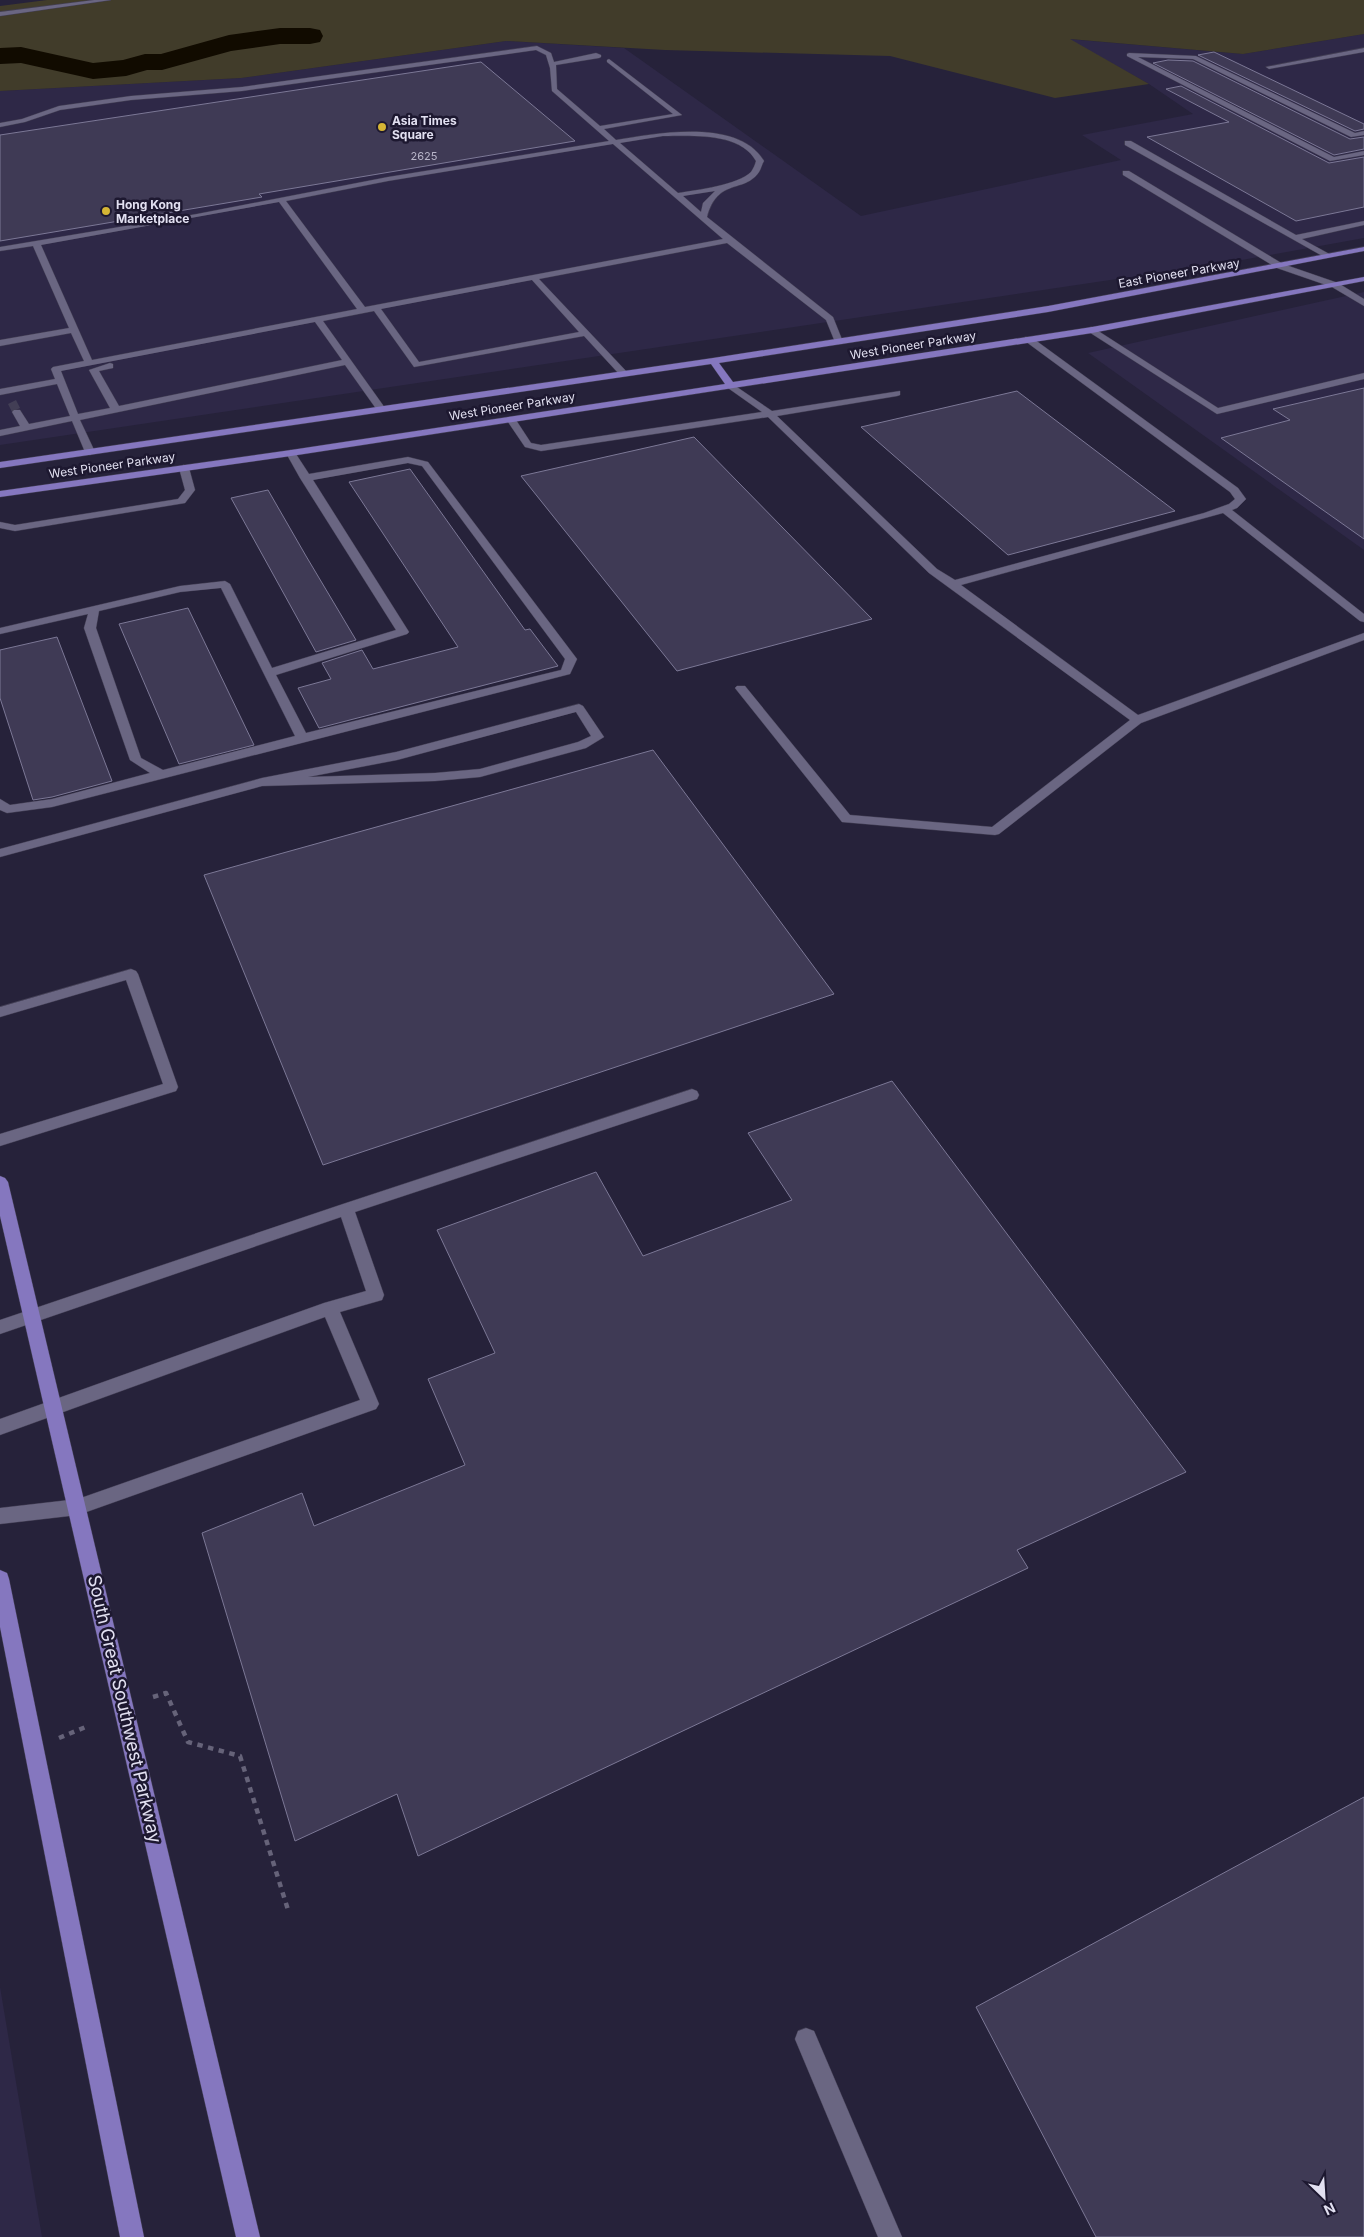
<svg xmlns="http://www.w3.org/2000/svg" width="1364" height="2237" viewBox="0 0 1364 2237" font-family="Inter,sans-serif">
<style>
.built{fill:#2e2847}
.green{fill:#413c2a}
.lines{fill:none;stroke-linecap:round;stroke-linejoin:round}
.river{fill:#110b00;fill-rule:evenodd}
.building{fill:#3f3a55;stroke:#7c7896}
.minor-tunnel{stroke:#423e55;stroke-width:9;stroke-dasharray:9 4.5;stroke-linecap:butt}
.minor-casing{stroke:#423e53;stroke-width:1}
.major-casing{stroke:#423e53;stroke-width:1}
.path{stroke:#666379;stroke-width:4.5;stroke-dasharray:5.5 5.5;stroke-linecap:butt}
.minor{fill:#6a6682;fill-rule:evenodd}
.major{fill:#8577bf;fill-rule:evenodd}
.poi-dot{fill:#d5b535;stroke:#1d1830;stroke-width:2}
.labels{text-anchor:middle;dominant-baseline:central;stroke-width:5;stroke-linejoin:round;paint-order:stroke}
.far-number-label{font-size:11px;fill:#b9b6ca}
.far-poi-label{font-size:12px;font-weight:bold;fill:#e2e0f1;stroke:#1d1830;text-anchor:start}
.far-street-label{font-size:12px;fill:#e2e0f1;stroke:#1d1830}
.near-street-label{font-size:18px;fill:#e2e0f1;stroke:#1d1830}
</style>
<rect width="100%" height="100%" fill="#26223a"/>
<g class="built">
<path d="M1364 34V238L1231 262 0 445V91L241 78 506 41 624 48 861 216 1121 160 1082 135 1193 114 1149 84 1068 39 1243 54Z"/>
<path d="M1364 292V550L1088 353Z"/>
<path d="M0 1987 42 2237H0Z"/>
</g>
<path class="green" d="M47 0H1364V34L1243 54 1070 39 1149 84 1055 98 890 56 665 50 506 41 241 78 0 91V6Z"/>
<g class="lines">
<path class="river" d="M280 28H310L320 30 323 36 320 42 310 44H280L231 51 162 70H147L126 76 93 79 21 63 0 64V48L21 47 93 63 123 60 145 54H161L229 35Z"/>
</g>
<g class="building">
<path d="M1214 52 1364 124V129L1355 131 1198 55Z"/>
<path d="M1168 60 1193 61 1350 139 1364 137V149L1334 155 1153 63Z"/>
<path d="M481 62 575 141 259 194 262 197 0 241V135Z"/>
<path d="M1181 86 1329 163 1364 157V207L1296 221 1147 137 1229 122 1166 89Z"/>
<path d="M1364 388V539L1221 438 1290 420 1273 409Z"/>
<path d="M1017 391 1175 511 1008 555 861 427Z"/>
<path d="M694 437 872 619 677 671 521 476Z"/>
<path d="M410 469 525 630 530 629 558 666 319 728 298 688 331 679 322 663 362 650 373 669 458 647 349 482Z"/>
<path d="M268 490 306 556 356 640 316 652 231 498Z"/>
<path d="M188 608 254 745 179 764 119 624Z"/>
<path d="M57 637 112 781 52 797 33 800 0 698V650Z"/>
<path d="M653 750 834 994 323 1165 204 875Z"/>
<path d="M892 1081 1186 1472 1017 1550 1028 1568 418 1856 397 1794 295 1841 202 1533 302 1493 314 1526 465 1465 428 1379 495 1353 437 1230 596 1172 643 1256 792 1200 748 1133Z"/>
<path d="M1364 1797V2237H1096L976 2007Z"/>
</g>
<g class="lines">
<path class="minor-tunnel" d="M12 402 17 412"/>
<defs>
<g id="minor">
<path d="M94 0H111L0 16V12Z"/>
<path d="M537 46 551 53 554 62 596 53 601 55V57L599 58 556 65 557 89 600 126 673 114 607 62V60L609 59 682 115 604 129 616 140C657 133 739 118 764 161 762 164 761 169 759 172 744 194 718 177 707 217L833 317 843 342 842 344 835 342 826 320 727 243 539 279 626 371V375H620L584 336 414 367 374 311 323 321 385 408 383 410H377L345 365 80 420 95 452 90 455 85 452 72 421 0 436V430L20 426 12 412 14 410H20L29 424 70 416 57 384 0 395V389L55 379 51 369 53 367 84 361 71 333 0 346V340L69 328 33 246 0 251V247L197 214 388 177 609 141 552 91 550 68 546 55 536 50 242 91 131 100 60 110 25 122 0 127V123L22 119 59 106 131 96 242 87ZM663 136C692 136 740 132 756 161 755 165 753 169 751 172 738 185 697 190 678 193L620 143ZM613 144 723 239 365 307 286 201 388 181ZM715 191 703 203 701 212 683 196ZM279 202 357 309 92 360 41 245ZM532 280 579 332 419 362 381 309ZM315 322 342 360 119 406 99 371 113 368V364L110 363 89 370 110 408 78 414 61 371Z"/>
<path d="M1364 48V52L1269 69 1266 67Z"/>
<path d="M1129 53 1196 56 1355 133 1364 131V135L1351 137 1193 59 1138 57 1334 157 1364 151V155L1330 161 1127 56V54Z"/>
<path d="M1125 141H1131L1296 235 1364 221V225L1302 239 1333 256 1326 258 1125 145Z"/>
<path d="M1123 171H1129L1283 264 1338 283 1364 299V306L1332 287 1277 268 1123 175Z"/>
<path d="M1092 327 1218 408 1364 373V379L1217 414 1089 332V328Z"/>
<path d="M1025 337H1031L1238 488 1246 499 1237 508 1232 510 1364 614V622L1360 621 1223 513 961 585 1138 715 1364 633V640L1141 723 999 834 995 835 842 822 735 688 737 686H745L850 815 992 827 1130 720 929 573 768 417 541 451 525 447 506 419 508 417H514L531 443 541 445 762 412 728 388 726 386 731 383 772 411 900 391V395L897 396 777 416 937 569 955 580 1204 513 1229 504 1235 499 1230 492 1025 341Z"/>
<path d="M291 450 294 451 309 474 408 457 428 462 577 659 570 674 52 807 7 813 0 810V799L10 805 52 799 150 773 130 760 84 628 88 614 0 634V628L180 586 225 581 230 584 272 668 396 630 300 478 286 453ZM408 463 422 466 565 659 561 670 306 733 276 675 407 634 409 632 313 480ZM221 588 295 736 163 770 141 758 96 628 99 611 180 592Z"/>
<path d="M184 465 189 468 195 490 185 503 15 531 0 528V522L15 525 178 499 185 490 179 468Z"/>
<path d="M579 704 583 706 604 737 586 748 480 777 435 781 262 786 0 857V849L262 778 396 752ZM576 712 591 736 578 742 480 769 435 773 308 777 397 760Z"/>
<path d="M131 969 136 971 138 974 178 1087 176 1091 0 1146V1134L163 1084 126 980 0 1017V1007Z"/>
<path d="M692 1089 697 1091 699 1095 697 1099 355 1212 384 1295 382 1300 340 1312 379 1404 376 1409 78 1515 0 1524V1508L78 1499 360 1400 325 1317 0 1435V1419L324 1303 366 1291 341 1217 0 1334V1320L340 1205Z"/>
<path d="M806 2028 814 2031 902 2237H878L795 2039 798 2031Z"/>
</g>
<g id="major">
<path d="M1364 247V251L1048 312 719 363 733 382 1092 327 1364 277V281L1092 333 291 456 0 497V491L291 450 725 384 711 364 0 468V462L713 358 1048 306Z"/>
<path d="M0 1176 5 1178 8 1182 260 2237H236L0 1216Z"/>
<path d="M0 1570 7 1573 9 1579 144 2237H120L0 1627Z"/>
</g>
</defs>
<use href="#minor" class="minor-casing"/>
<use href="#major" class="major-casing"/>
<g class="path">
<path d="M153 1697 166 1693 188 1742 240 1756 289 1913"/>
<path d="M59 1738 88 1726"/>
</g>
<use href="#minor" class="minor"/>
<use href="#major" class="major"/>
</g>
<g class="poi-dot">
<circle cx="382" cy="127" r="5"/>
<circle cx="106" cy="211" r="5"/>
</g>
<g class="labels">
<g class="far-number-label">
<text x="424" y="156">2625</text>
</g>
<g class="far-poi-label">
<text x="392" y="120">Asia Times<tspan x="392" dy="14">Square</tspan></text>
<text x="116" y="204">Hong Kong<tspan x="116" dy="14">Marketplace</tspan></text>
</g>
<g class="far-street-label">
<text transform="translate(1179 273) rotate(-10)">East Pioneer Parkway</text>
<text transform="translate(913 345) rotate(-9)">West Pioneer Parkway</text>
<text transform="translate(512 406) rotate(-9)">West Pioneer Parkway</text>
<text transform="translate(112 465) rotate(-8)">West Pioneer Parkway</text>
</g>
<g class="near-street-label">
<text transform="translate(125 1709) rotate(77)">South Great Southwest Parkway</text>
</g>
</g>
<g transform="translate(1324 2197) rotate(155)" stroke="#1d1830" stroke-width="4" paint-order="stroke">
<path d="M0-4L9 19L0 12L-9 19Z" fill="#e2e0f1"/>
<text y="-8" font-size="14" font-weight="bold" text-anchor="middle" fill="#e2e0f1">N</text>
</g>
</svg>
